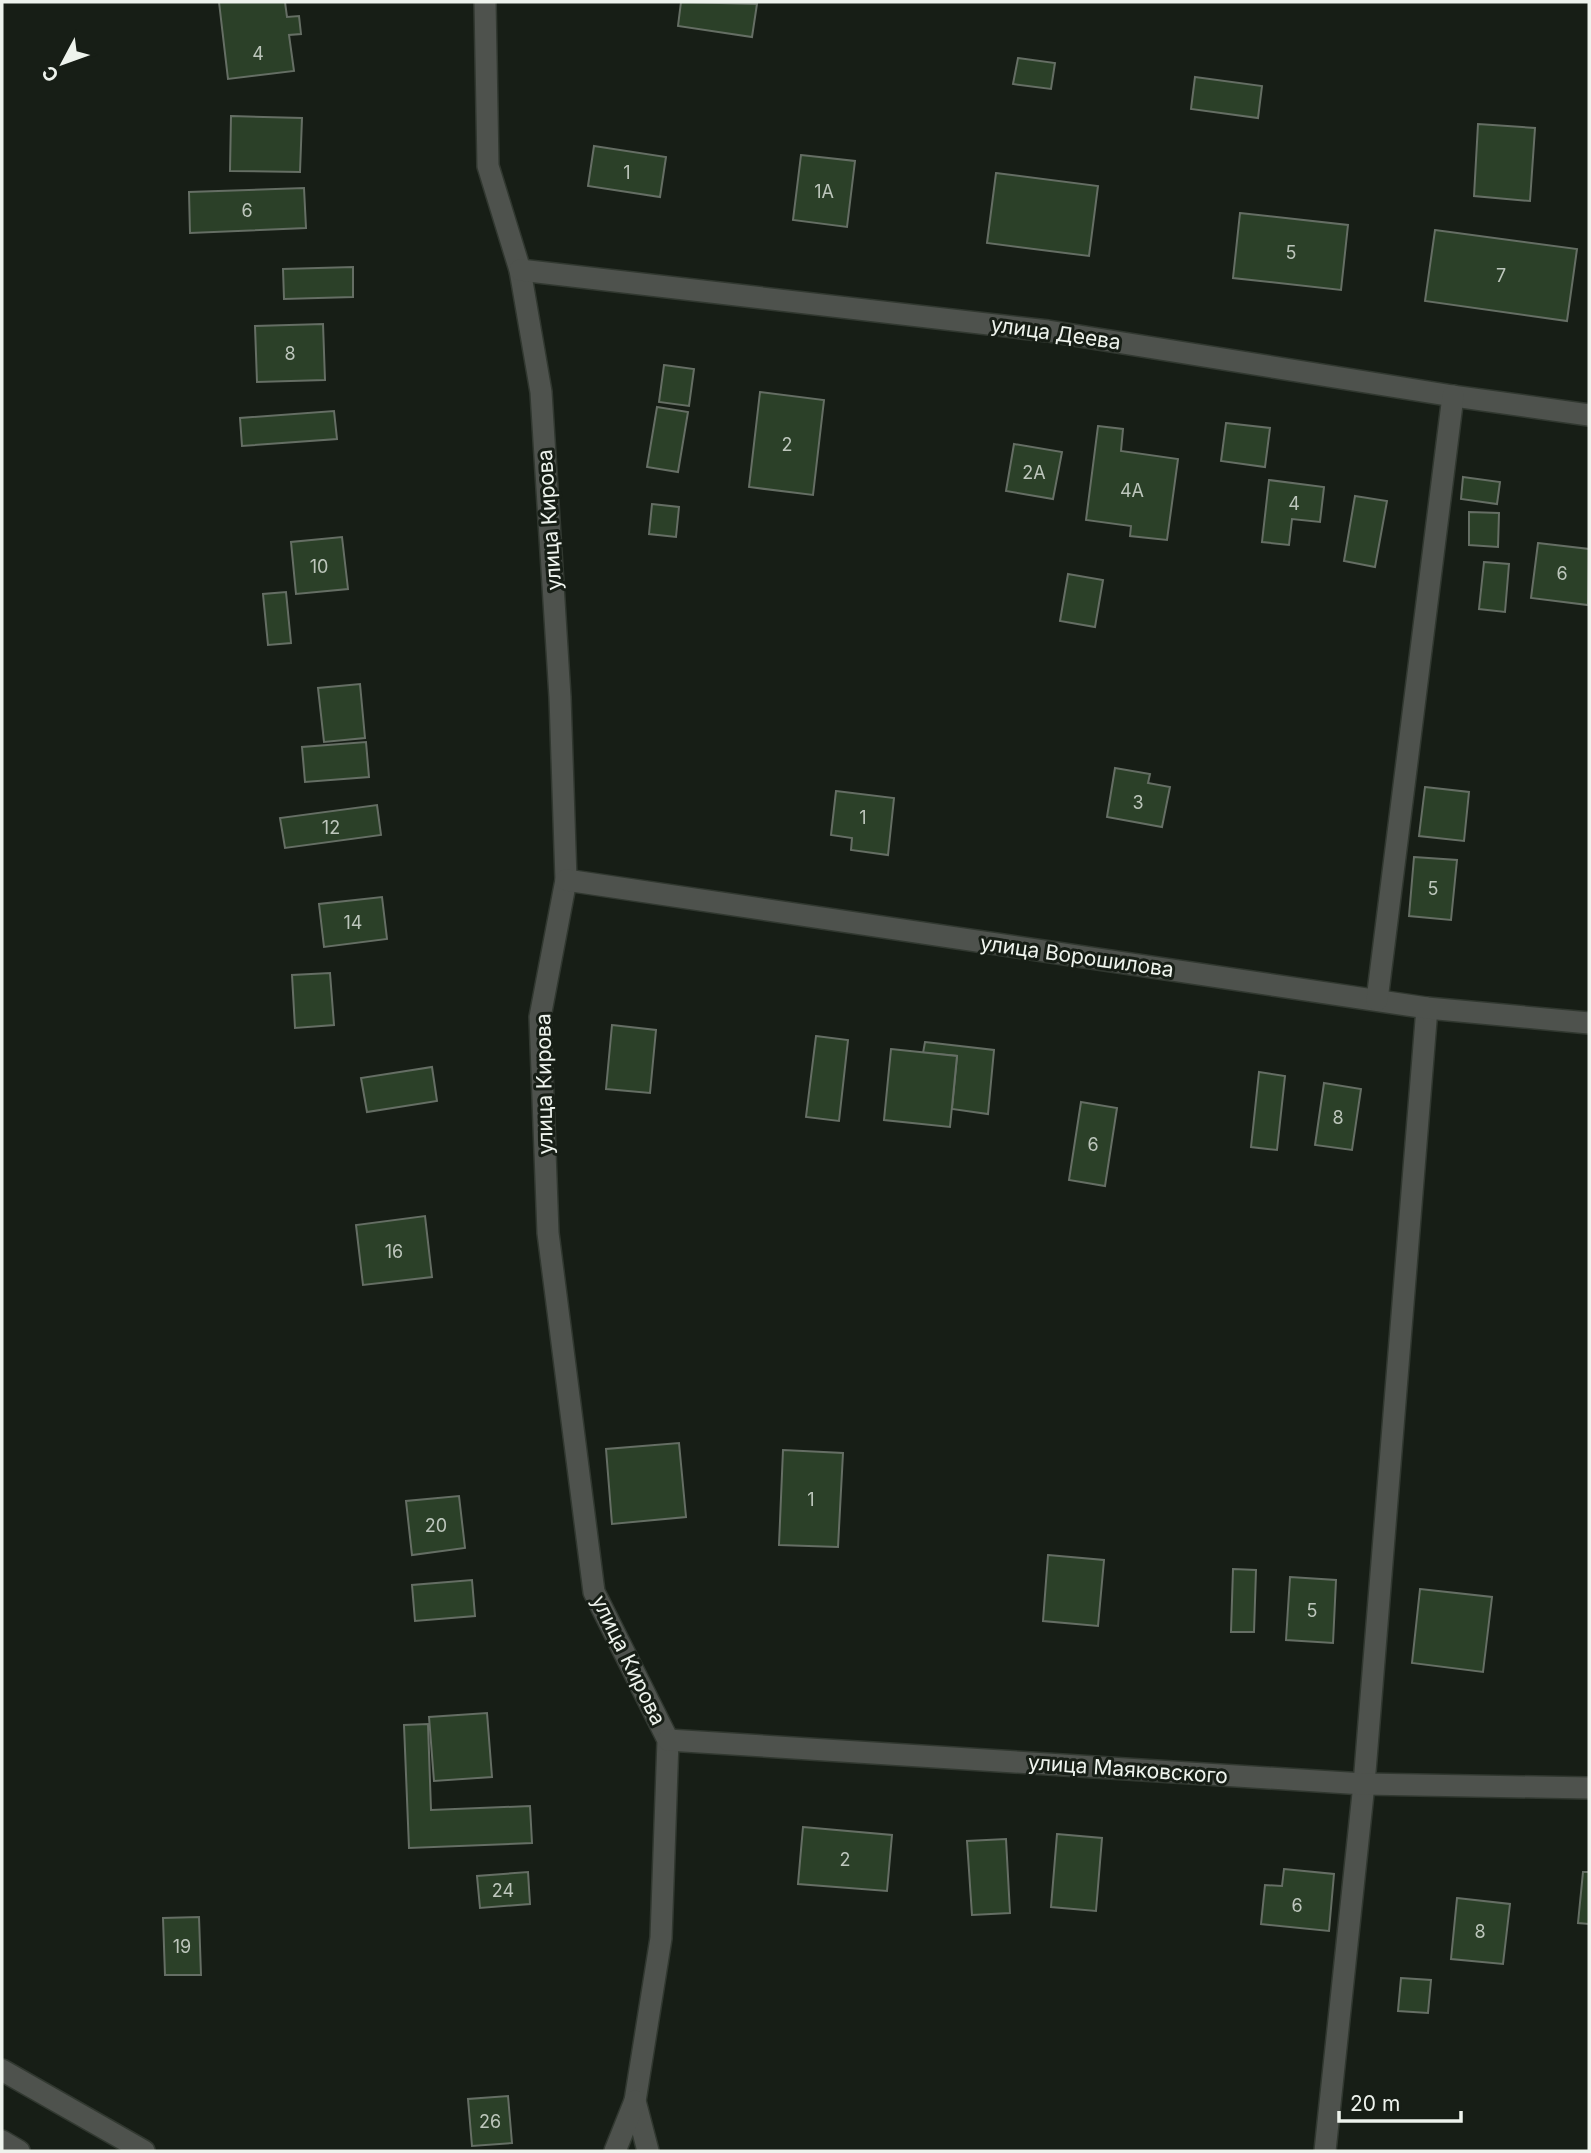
<svg xmlns="http://www.w3.org/2000/svg" width="1591" height="2153" viewBox="0 0 1591 2153" font-family="Inter,sans-serif">
<style>
.building{fill:#2b4028;stroke:#656e64;stroke-width:2}
.lines{fill:none;stroke-linecap:round;stroke-linejoin:round}
.service-casing{stroke:#313830;stroke-width:24}
.minor-casing{stroke:#313830;stroke-width:24}
.service{stroke:#4e524d;stroke-width:21}
.minor{stroke:#4e524d;stroke-width:21}
.labels{text-anchor:middle;dominant-baseline:central;stroke-width:6;stroke-linejoin:round;paint-order:stroke}
.number-label{font-size:18px;fill:#bdc6bc}
.street-label{font-size:21px;fill:#eef3ed;stroke:#171e16}
</style>
<rect width="100%" height="100%" fill="#171e16"/>
<g class="building">
<path d="M219 2H285L287 17 299 16 301 34 289 35 294 71 228 79Z"/>
<path d="M681 2 757 4 752 37 678 26Z"/>
<path d="M1018 58 1055 63 1051 89 1013 84Z"/>
<path d="M1195 77 1262 86 1258 118 1191 109Z"/>
<path d="M231 116 302 118 300 172 230 171Z"/>
<path d="M1478 124 1535 128 1530 201 1474 196Z"/>
<path d="M594 146 666 157 660 197 588 186Z"/>
<path d="M801 155 855 161 847 227 793 220Z"/>
<path d="M996 173 1098 186 1089 256 987 243Z"/>
<path d="M304 188 306 228 190 233 189 192Z"/>
<path d="M1240 213 1348 225 1341 290 1233 278Z"/>
<path d="M1435 230 1577 249 1567 321 1425 301Z"/>
<path d="M353 267V297L284 299 283 269Z"/>
<path d="M323 324 325 380 257 382 255 326Z"/>
<path d="M664 365 694 369 689 406 659 402Z"/>
<path d="M760 392 824 400 813 495 749 487Z"/>
<path d="M657 407 688 412 678 472 647 467Z"/>
<path d="M334 411 337 439 242 446 240 418Z"/>
<path d="M1226 423 1270 428 1265 467 1221 461Z"/>
<path d="M1098 426 1123 429 1121 451 1178 459 1167 540 1130 536 1131 526 1086 520Z"/>
<path d="M1014 444 1062 452 1053 499 1006 491Z"/>
<path d="M1463 477 1500 482 1497 504 1461 499Z"/>
<path d="M1269 480 1324 487 1320 522 1292 519 1289 545 1262 542Z"/>
<path d="M1355 496 1387 501 1375 567 1344 561Z"/>
<path d="M652 504 679 507 676 537 649 534Z"/>
<path d="M1469 512 1499 513 1498 547 1469 545Z"/>
<path d="M342 537 348 589 296 594 291 542Z"/>
<path d="M1538 543 1589 549 1588 605 1531 598Z"/>
<path d="M1484 562 1509 564 1505 612 1479 609Z"/>
<path d="M1068 574 1103 580 1095 627 1060 621Z"/>
<path d="M286 592 291 643 268 645 263 594Z"/>
<path d="M360 684 365 738 324 742 318 688Z"/>
<path d="M366 742 369 777 305 782 302 747Z"/>
<path d="M1115 768 1150 774 1148 783 1170 787 1162 827 1107 817Z"/>
<path d="M1425 787 1469 792 1464 841 1419 836Z"/>
<path d="M836 791 894 798 888 855 851 850 852 838 831 835Z"/>
<path d="M377 805 381 835 285 848 280 818Z"/>
<path d="M1414 857 1457 860 1451 920 1409 916Z"/>
<path d="M382 897 387 939 324 947 319 904Z"/>
<path d="M330 973 334 1025 295 1028 292 975Z"/>
<path d="M612 1025 656 1030 650 1093 606 1089Z"/>
<path d="M816 1036 848 1040 839 1121 806 1117Z"/>
<path d="M925 1042 994 1050 988 1114 952 1109 957 1056 923 1053Z"/>
<path d="M891 1049 957 1056 950 1127 884 1120Z"/>
<path d="M432 1067 437 1101 367 1112 361 1078Z"/>
<path d="M1259 1072 1285 1076 1277 1150 1251 1147Z"/>
<path d="M1324 1083 1361 1089 1352 1150 1315 1145Z"/>
<path d="M1081 1102 1117 1108 1105 1186 1069 1180Z"/>
<path d="M425 1216 432 1277 363 1285 356 1225Z"/>
<path d="M679 1443 686 1517 612 1524 606 1449Z"/>
<path d="M783 1450 843 1453 838 1547 779 1545Z"/>
<path d="M459 1496 465 1548 412 1555 406 1501Z"/>
<path d="M1048 1555 1104 1560 1098 1626 1043 1621Z"/>
<path d="M1233 1569 1256 1570 1254 1632H1231Z"/>
<path d="M1290 1577 1336 1580 1333 1643 1286 1640Z"/>
<path d="M472 1580 475 1616 415 1621 412 1585Z"/>
<path d="M1420 1589 1492 1597 1483 1672 1412 1663Z"/>
<path d="M487 1713 492 1777 434 1781 429 1717Z"/>
<path d="M428 1724 431 1810 530 1806 532 1843 409 1848 404 1725Z"/>
<path d="M803 1827 892 1835 887 1891 798 1884Z"/>
<path d="M1057 1834 1102 1838 1096 1911 1051 1907Z"/>
<path d="M1006 1839 1010 1913 972 1915 967 1841Z"/>
<path d="M1284 1869 1334 1874 1329 1931 1261 1924 1265 1885 1282 1886Z"/>
<path d="M528 1872 530 1904 480 1908 477 1876Z"/>
<path d="M1583 1872H1589V1924L1578 1923Z"/>
<path d="M1457 1898 1510 1904 1503 1964 1451 1959Z"/>
<path d="M199 1917 201 1975H165L163 1918Z"/>
<path d="M1401 1978 1431 1980 1428 2013 1398 2011Z"/>
<path d="M508 2096 512 2143 472 2146 468 2099Z"/>
</g>
<g class="lines">
<defs>
<path id="service" d="M1325 2151 1364 1784 1427 1008"/>
<g id="minor">
<path d="M485 2 488 166 520 270 541 392 560 697 566 880 540 1017 548 1233 594 1592 668 1740 661 1938 635 2101 648 2151"/>
<path d="M520 270 1048 331 1453 396 1589 415"/>
<path d="M566 880 1427 1008 1589 1023"/>
<path d="M1377 1000 1453 396"/>
<path d="M668 1740 1364 1784 1589 1788"/>
<path d="M2 2070 144 2151"/>
<path d="M2 2141 19 2151"/>
<path d="M615 2151 635 2101"/>
</g>
</defs>
<use href="#service" class="service-casing"/>
<use href="#minor" class="minor-casing"/>
<use href="#service" class="service"/>
<use href="#minor" class="minor"/>
</g>
<g class="labels">
<g class="number-label">
<text x="258" y="53">4</text>
<text x="627" y="172">1</text>
<text x="824" y="191">1А</text>
<text x="247" y="210">6</text>
<text x="1291" y="252">5</text>
<text x="1501" y="275">7</text>
<text x="290" y="353">8</text>
<text x="787" y="444">2</text>
<text x="1034" y="472">2А</text>
<text x="1132" y="490">4А</text>
<text x="1294" y="503">4</text>
<text x="319" y="566">10</text>
<text x="1562" y="573">6</text>
<text x="1138" y="802">3</text>
<text x="863" y="817">1</text>
<text x="331" y="827">12</text>
<text x="1433" y="888">5</text>
<text x="353" y="922">14</text>
<text x="1338" y="1117">8</text>
<text x="1093" y="1144">6</text>
<text x="394" y="1251">16</text>
<text x="811" y="1499">1</text>
<text x="436" y="1525">20</text>
<text x="1312" y="1610">5</text>
<text x="845" y="1859">2</text>
<text x="503" y="1890">24</text>
<text x="1297" y="1905">6</text>
<text x="1480" y="1931">8</text>
<text x="182" y="1946">19</text>
<text x="490" y="2121">26</text>
</g>
<g class="street-label">
<text transform="translate(1056 333) rotate(8)">улица Деева</text>
<text transform="translate(549 520) rotate(-94)">улица Кирова</text>
<text transform="translate(1077 956) rotate(8)">улица Ворошилова</text>
<text transform="translate(544 1084) rotate(-91)">улица Кирова</text>
<text transform="translate(629 1660) rotate(64)">улица Кирова</text>
<text transform="translate(1128 1769) rotate(4)">улица Маяковского</text>
</g>
</g>
<rect width="1591" height="2153" fill="none" stroke="#eef3ed" stroke-width="7"/>
<g transform="translate(63 63) rotate(229)" stroke="#171e16" stroke-width="5" paint-order="stroke">
<path d="M0-5L12 26L0 18L-12 26Z" fill="#eef3ed"/>
<text y="-10" font-size="19" font-weight="bold" text-anchor="middle" fill="#eef3ed">С</text>
</g>
<path d="M1339 2111v10h122v-10" fill="none" stroke="#eef3ed" stroke-width="3.5"/>
<text x="1350" y="2111" font-size="21" fill="#eef3ed" stroke="#171e16" stroke-width="5" paint-order="stroke">20 m</text>
</svg>
